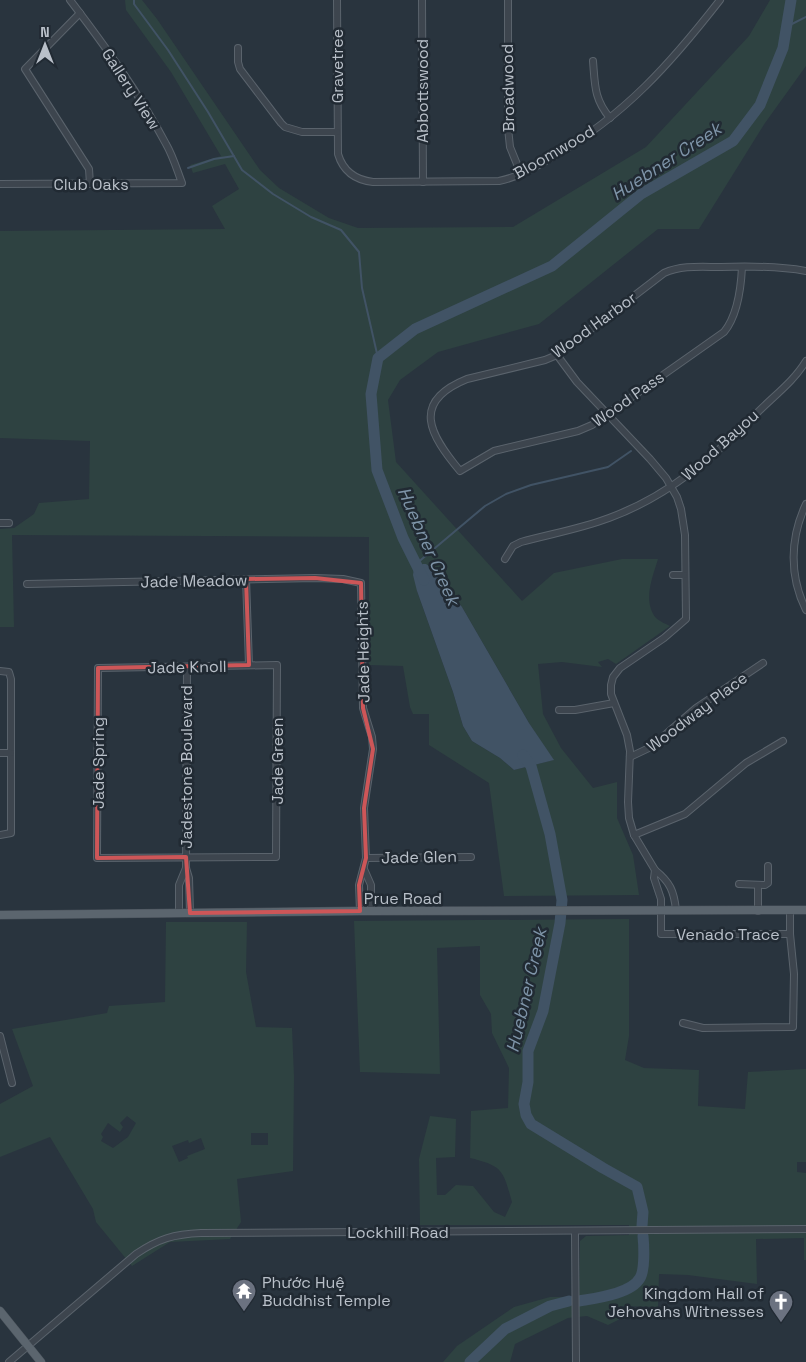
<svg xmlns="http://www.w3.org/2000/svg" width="806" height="1362" viewBox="0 0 806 1362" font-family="'Space Grotesk',sans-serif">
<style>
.green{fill:#2e4241;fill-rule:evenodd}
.water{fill:#415365}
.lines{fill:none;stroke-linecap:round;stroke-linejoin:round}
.stream{stroke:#415365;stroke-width:2}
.river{stroke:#415365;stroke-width:11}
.minor-casing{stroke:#5a636c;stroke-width:8}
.major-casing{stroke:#49515a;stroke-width:9}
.minor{stroke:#3d454e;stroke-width:6}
.major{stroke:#5b656e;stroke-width:8}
.marked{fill:none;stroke:#cd5658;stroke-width:4;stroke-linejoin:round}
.labels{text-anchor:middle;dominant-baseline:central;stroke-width:5;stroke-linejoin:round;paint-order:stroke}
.street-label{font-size:16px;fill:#b9c0c9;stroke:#212a33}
.poi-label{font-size:16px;fill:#b9c0c9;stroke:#212a33;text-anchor:start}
.water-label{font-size:18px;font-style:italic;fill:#7e94a8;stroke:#212a33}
</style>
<rect width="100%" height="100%" fill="#29343e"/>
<g class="green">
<path d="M125 0H142L157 19 260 170 279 188 329 218 358 228 513 227 646 147 749 36 770 0H806V66L765 123 699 229H658L539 324 438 352 400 380 388 400 396 462 522 601 554 573 622 559H658C653 576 642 601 656 618 659 621 666 624 670 626L616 664 608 659 598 662 602 667 562 662 538 664 543 714 561 748 593 788 617 782V818L633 855 639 895 504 896 489 783 429 745V714H413L410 707 403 666 369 665V537L12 535 14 627H0V529L14 528 34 514 39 503 89 499 90 441 0 438V231L225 229 212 206 239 189 225 164 193 173 190 165 221 156 171 72 126 10ZM432 568 462 607 529 723 553 760 514 770 500 758 472 741 463 726 453 692 417 591Z"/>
<path d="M629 919V1036L625 1060 644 1068 699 1070 698 1106 745 1109 748 1072 806 1069V1162H797V1172L806 1173V1260H804V1238L756 1239 757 1284 688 1275 659 1274 658 1307 620 1306V1319L608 1325 587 1316 568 1318 515 1344 510 1362H443L457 1346 514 1307 550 1297H579L580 1241 586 1236 629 1235V1225H420L419 1159 430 1116 456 1119 455 1157 436 1158 437 1195H445L456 1185 473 1186 494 1212 505 1217 512 1202C503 1170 503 1166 470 1158L471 1111 508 1108 509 1068 492 1033 491 1014 480 995V946L437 948 440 1074 360 1072 354 921Z"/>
<path d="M166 922H247L246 972 256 1027 292 1028 294 1077 293 1171 237 1179 241 1222 230 1239 170 1242 132 1266 96 1222 93 1209 50 1137 0 1157V1104L33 1086 12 1029 107 1013 109 1006 165 1002ZM127 1116 136 1123 128 1137 113 1148 101 1141 103 1137 101 1134 108 1123 120 1132 123 1127 120 1123ZM251 1133H268V1145H251ZM201 1138 205 1149 187 1156 188 1158 179 1162 172 1146 188 1140 189 1143Z"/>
</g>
<path class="water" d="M423 564H426L432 568 462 607 529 723 554 760 514 770 500 758 472 741 463 726 453 692 417 591 413 575 414 568Z"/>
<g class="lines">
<g class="stream">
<path d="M134 0V4L168 50 208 112 242 170 273 194 311 217 341 230 359 252 362 288 378 358"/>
<path d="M786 27 806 17"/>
<path d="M188 168 214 159 234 156"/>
<path d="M416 564 485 506 506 494 531 485 608 467 631 451"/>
</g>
<g class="river">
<path d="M424 580 403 538 377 470 371 394 378 358 415 329 552 266 641 194 733 141 760 105 783 48 791 0"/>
<path d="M523 755 531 766 550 834 562 900 560 923 543 1011 528 1051V1082L524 1104 526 1115 531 1124 603 1168 637 1187 643 1212 642 1226"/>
<path d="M579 1301C596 1298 631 1294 640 1278 645 1270 644 1246 643 1236"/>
<path d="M470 1362 505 1329 550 1306 569 1301"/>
</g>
<defs>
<g id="minor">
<path d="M337 0 338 154C343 171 356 180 373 182L499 181C519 177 537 166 554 156 625 115 671 63 720 0"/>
<path d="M422 0 423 182"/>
<path d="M508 0V128L510 147 521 174"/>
<path d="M80 13 25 69 89 169 90 184"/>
<path d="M238 48V62L240 69 281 123 285 127 302 132H337"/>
<path d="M593 61C595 85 594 99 610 118"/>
<path d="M0 184 182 183C177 170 173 156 166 144 139 93 105 46 70 0"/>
<path d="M742 267C741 288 738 315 724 332L592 425 578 431 494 451 460 471C430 435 410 402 467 379L545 360 557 355 664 273C682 265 701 267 721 267 750 266 778 266 806 271"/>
<path d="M557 355 577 382 650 459 666 478 677 497 681 509 685 535 686 619 664 638 620 668 613 677 611 685V694L627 735 630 751 628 802 629 818 634 835 655 870 654 878 661 899V934H790"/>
<path d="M806 504C790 538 789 576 806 610"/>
<path d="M0 523H9"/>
<path d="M505 559 513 546 521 542C550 534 580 529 609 518 669 496 715 456 759 411 775 395 794 381 806 361"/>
<path d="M673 575H684"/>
<path d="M246 579 249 665"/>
<path d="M27 584 315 578 343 579 361 583 363 708 372 737 373 749 364 808 366 858 359 885 360 911"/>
<path d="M277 665 276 857 97 858 98 668Z"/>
<path d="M187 667 186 868 189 878 190 913"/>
<path d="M0 671 9 672 11 679V833L0 835"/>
<path d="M559 710H575L614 703"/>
<path d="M0 753H11"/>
<path d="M630 757 651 747 696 708 763 663"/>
<path d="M634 835 685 814 746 763 783 741"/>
<path d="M366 858 471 857"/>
<path d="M364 869 371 885V911"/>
<path d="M655 870C670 882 674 891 676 910"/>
<path d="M739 884 765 885 768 883V866"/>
<path d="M758 911V885"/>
<path d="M179 913V885L186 868"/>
<path d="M683 1023 703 1028 793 1027 794 974 790 934V910"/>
<path d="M0 1036 12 1083"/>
<path d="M575 1232 576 1362"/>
<path d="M9 1362 136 1254C158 1239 174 1234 201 1233L806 1229"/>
</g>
<g id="major">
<path d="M0 915 360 911 806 910"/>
<path d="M0 1311 41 1362"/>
</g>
</defs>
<use href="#minor" class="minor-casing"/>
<use href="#major" class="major-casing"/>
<use href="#minor" class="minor"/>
<use href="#major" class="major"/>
</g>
<path class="marked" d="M315 578 361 583 363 708 373 749 364 808 366 858 359 885 360 911 190 913 186 857 97 858 98 668 249 665 246 579Z"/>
<defs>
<symbol id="temple-pin" viewBox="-11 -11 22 30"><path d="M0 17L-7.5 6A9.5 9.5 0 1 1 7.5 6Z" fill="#6b7280" stroke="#212a33"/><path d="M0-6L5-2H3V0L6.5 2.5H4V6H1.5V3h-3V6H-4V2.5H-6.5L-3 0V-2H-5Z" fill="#fff"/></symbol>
<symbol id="church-pin" viewBox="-11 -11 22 30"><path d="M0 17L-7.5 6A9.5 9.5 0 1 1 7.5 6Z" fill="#6b7280" stroke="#212a33"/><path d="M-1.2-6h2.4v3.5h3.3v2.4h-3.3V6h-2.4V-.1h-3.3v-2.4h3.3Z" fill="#fff"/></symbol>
</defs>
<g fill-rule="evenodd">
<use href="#temple-pin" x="230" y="1277" width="28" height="38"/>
<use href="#church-pin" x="767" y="1288" width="28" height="38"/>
</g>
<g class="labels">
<g class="street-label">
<text transform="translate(337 66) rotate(-90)">Gravetree</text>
<text transform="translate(508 88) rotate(-91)">Broadwood</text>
<text transform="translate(131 89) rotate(57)">Gallery View</text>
<text transform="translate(422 91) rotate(-90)">Abbottswood</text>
<text transform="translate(554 152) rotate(-30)">Bloomwood</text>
<text x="91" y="184">Club Oaks</text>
<text transform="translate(594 325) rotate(-36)">Wood Harbor</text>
<text transform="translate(628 399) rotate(-35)">Wood Pass</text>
<text transform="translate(720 445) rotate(-42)">Wood Bayou</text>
<text transform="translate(194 581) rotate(-1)">Jade Meadow</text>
<text transform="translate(363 652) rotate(-91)">Jade Heights</text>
<text transform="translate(187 667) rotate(-1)">Jade Knoll</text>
<text transform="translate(697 712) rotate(-37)">Woodway Place</text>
<text transform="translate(277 761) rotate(-90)">Jade Green</text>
<text transform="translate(98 763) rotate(-90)">Jade Spring</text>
<text transform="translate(186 767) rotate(-90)">Jadestone Boulevard</text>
<text transform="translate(419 857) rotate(-1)">Jade Glen</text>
<text x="403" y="898">Prue Road</text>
<text x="728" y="934">Venado Trace</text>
<text x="398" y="1232">Lockhill Road</text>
</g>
<g class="poi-label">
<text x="262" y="1282">Phước Huệ<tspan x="262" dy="18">Buddhist Temple</tspan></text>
<text x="764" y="1293" text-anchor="end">Kingdom Hall of<tspan x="764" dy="18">Jehovahs Witnesses</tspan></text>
</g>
<g class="water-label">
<text transform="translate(666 161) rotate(-33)">Huebner Creek</text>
<text transform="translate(429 546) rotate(66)">Huebner Creek</text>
<text transform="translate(526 990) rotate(-77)">Huebner Creek</text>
</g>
</g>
<g transform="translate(45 45)" stroke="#212a33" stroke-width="4" paint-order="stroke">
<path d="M0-4L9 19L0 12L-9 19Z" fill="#b9c0c9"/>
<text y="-8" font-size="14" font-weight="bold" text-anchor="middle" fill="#b9c0c9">N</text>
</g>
</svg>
